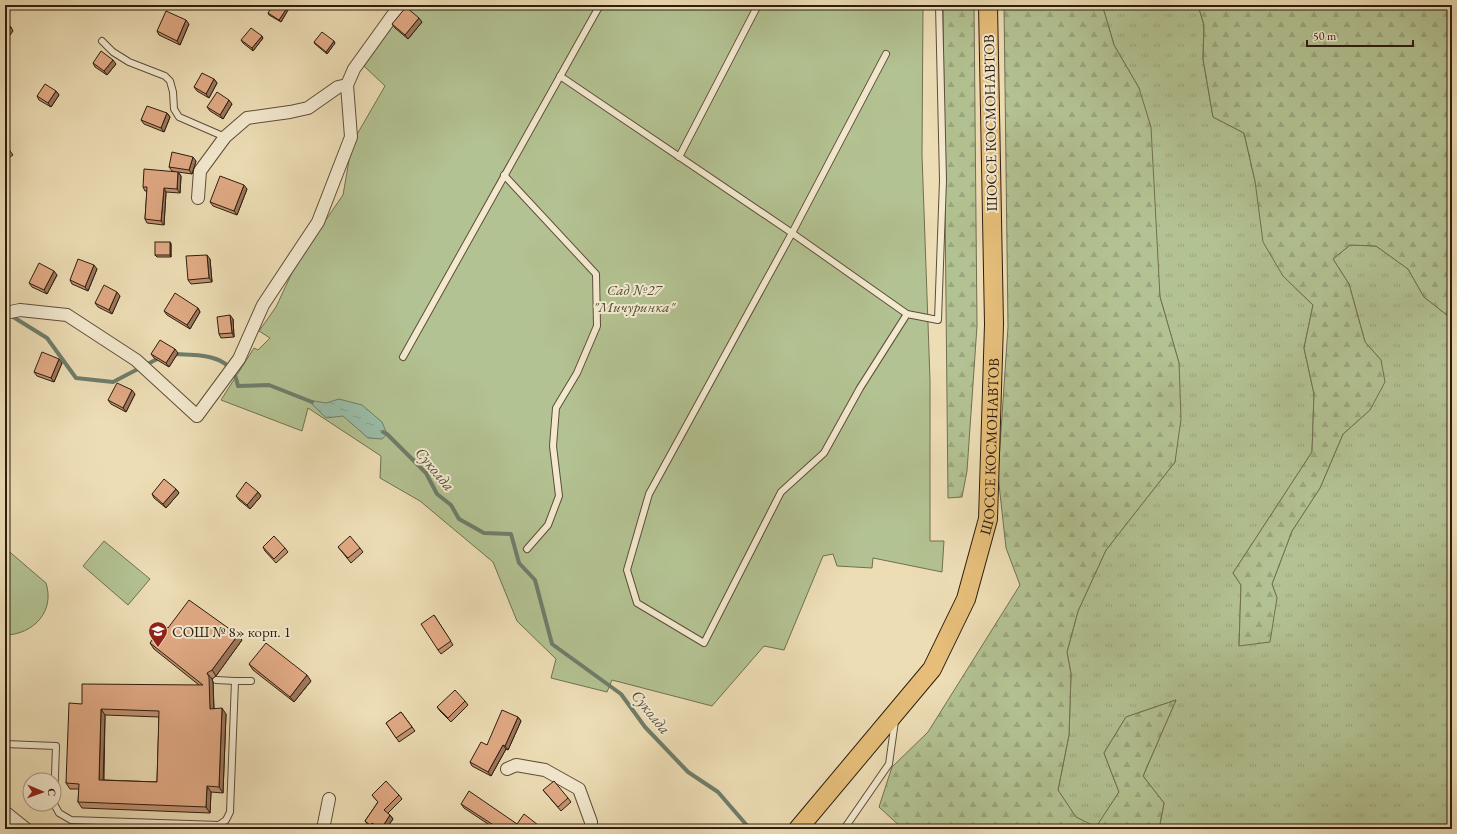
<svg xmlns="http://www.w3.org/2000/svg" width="1457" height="834" viewBox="0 0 1457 834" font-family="'EB Garamond',serif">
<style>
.grass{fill:url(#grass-tufts);stroke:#707050}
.forest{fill:url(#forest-firs);stroke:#707050}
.green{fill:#b3c292;stroke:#707050}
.water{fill:url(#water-ripples);stroke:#6e7d6b}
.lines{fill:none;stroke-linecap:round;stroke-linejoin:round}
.stream{stroke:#6e7d6b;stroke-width:4}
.service-casing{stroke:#5d4e38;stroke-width:8}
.minor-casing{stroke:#5d4e38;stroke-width:14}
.primary-casing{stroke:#2d1e0f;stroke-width:20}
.service{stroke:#f3e9cf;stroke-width:6}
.minor{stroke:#f3e9cf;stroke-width:12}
.primary{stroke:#e6be7a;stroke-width:18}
.wall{fill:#c29272;stroke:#2d1e0f;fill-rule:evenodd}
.shaded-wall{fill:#9e775d;stroke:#2d1e0f}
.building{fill:#e1aa85;stroke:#2d1e0f;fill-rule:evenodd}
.labels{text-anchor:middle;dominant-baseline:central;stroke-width:4;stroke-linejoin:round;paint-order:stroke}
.street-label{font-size:15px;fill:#2d1e0f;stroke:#f3e9cf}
.park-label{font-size:15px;font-style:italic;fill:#554f36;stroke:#f3e9cf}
.poi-label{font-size:15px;fill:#2d1e0f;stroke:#f3e9cf;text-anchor:start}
.water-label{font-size:16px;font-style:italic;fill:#4e4e3d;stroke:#f3e9cf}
</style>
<defs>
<pattern id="grass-tufts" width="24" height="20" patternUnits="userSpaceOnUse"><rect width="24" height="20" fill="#b3c292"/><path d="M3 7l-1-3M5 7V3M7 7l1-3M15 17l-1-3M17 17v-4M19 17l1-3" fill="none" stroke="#9aa67d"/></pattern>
<pattern id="forest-firs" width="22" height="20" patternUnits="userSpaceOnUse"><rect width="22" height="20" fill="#b3c292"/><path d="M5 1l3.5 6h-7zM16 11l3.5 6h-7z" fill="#9aa67d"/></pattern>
<pattern id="water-ripples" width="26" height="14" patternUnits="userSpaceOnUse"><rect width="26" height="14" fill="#9abda8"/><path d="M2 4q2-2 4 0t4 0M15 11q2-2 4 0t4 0" fill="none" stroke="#85a28f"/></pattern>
</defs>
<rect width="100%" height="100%" fill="#edddb5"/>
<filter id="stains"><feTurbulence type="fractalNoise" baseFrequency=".005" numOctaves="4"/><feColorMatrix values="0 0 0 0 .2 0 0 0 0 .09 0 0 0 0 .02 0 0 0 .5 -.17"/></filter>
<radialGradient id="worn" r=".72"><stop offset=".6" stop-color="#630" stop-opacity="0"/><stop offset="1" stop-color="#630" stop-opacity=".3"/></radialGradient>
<path class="grass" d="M1099 5H1198L1204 25 1203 59 1213 117 1244 133 1255 181 1283 276 1313 305 1304 348 1314 394 1312 452 1233 573 1241 585 1239 646 1277 598 1272 584 1292 531 1320 488 1343 434 1370 410 1381 360 1365 342 1349 284 1333 259 1350 245 1376 246 1408 269 1424 297 1452 319V829H1159L1164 803 1143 776 1176 700 1126 717 1104 753 1119 792 1096 828 1076 818 1058 790 1069 735 1071 674 1067 652 1078 611 1106 550 1175 462 1179 363 1160 297 1139 88 1114 45 1104 11Z"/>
<g class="forest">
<path d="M943 5H974L977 326 967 471 962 497 948 498Z"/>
<path d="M1004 5H1099L1104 11 1114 45 1139 88 1151 127 1160 297 1179 363 1181 419 1175 462 1106 550 1078 611 1067 652 1071 674 1069 735 1058 790 1076 817 1096 827 1119 792 1104 753 1126 717 1176 700 1143 776 1164 803 1159 829H903L879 807 892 767 928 732 1020 585 1006 548 998 475 1008 327Z"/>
<path d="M1198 5H1452V319L1424 297 1408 269 1376 246 1350 245 1333 259 1349 284 1365 342 1381 360 1385 382 1370 410 1343 434 1320 488 1292 531 1272 584 1277 598 1270 642 1239 646 1241 585 1233 573 1312 452 1314 394 1304 348 1313 305 1283 276 1263 242 1255 181 1244 133 1213 117 1203 59 1204 25Z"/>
</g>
<g class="green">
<path d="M409 5H923L922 155 930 380V541H944L942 572 873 558 872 568 837 566 833 554 823 556 784 650 764 646 712 706 612 680 607 692 551 678 556 659 517 621 493 562 420 501 380 478 381 456 308 408 302 431 221 400 254 348 258 350 270 338 259 331 276 307 297 262 343 195 352 143 385 86 364 66 395 23Z"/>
<path d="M104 541 150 579 128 605 83 566Z"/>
<path d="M5 548 46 583C55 611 34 634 6 635H5Z"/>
</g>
<path class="water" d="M339 399 362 405 382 422 387 434 382 439 368 438 343 416 326 418 308 400 326 403Z"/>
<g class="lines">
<g class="stream">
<path d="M10 315 47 338 76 378 113 382 161 357"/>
<path d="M172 354C192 355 224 353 234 374 236 377 237 382 238 386L269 385 312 402"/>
<path d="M383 432 387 434 426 473 437 494 451 505 459 519 484 533 511 534 519 563 535 580 552 644 621 694 645 727 688 772 718 792 750 829"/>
</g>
<defs>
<g id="service">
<path d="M102 41 113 52 129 62 165 76 170 81 173 92 174 109 179 117 225 137"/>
<path d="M886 54 792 233 649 494 627 570 637 603 704 643 781 492 824 453 860 388 907 314"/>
<path d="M560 76 792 233 907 314 938 320 943 180 939 5"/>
<path d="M679 157 758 5"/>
<path d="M504 175 596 274 597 326 577 373 556 408 553 446 559 496 548 525 527 549"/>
<path d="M403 357 600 5"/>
<path d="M216 680 235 681"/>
<path d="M5 744 56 746 54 804 59 813 71 820 219 825 226 820 230 812 235 681H251"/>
<path d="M844 829 889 764 895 721"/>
</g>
<g id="minor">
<path d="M198 198 200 171 225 137 247 118 290 112 308 108 338 87 347 85"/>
<path d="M5 313 20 310 67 315 136 360 197 416 239 359 263 305 318 222 351 137 347 85 354 69 400 5"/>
<path d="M507 769 516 765 545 770 579 789 591 822V829"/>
<path d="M5 814 6 813 26 829"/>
<path d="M323 829 329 799"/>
</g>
<g id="primary">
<path id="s1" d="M798 829 932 669 966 599 988 519 994 324 988 5"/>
</g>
</defs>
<use href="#service" class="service-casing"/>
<use href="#minor" class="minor-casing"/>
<use href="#primary" class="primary-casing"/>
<use href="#service" class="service"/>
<use href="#minor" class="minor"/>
<use href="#primary" class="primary"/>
</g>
<g class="wall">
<path d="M287 8 288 10 281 22 269 15 268 13Z"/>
<path d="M422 22 408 39 395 28 392 24Z"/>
<path d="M189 24 180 45 159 35 157 31Z"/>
<path d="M263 38 253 51 243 43 241 40Z"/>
<path d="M314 42 335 43 327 54 315 44Z"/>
<path d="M93 63 116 64 107 75 95 67Z"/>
<path d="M214 79 217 83 209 98 197 91 194 87Z"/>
<path d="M56 91 59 95 51 107 39 100 37 96Z"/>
<path d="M232 104 223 119 210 111 207 107Z"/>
<path d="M167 113 170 117 164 132 144 124 141 120Z"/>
<path d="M5 144 13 155 5 160Z"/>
<path d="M196 161 192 174 178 172 181 176 180 193 166 192 164 225 147 223 145 219 147 191H145L143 187 176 172 172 171 169 167Z"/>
<path d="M247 189 237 215 213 206 210 202Z"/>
<path d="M170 242 171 244V257H157L155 255Z"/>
<path d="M210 259 212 282 191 284 188 280Z"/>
<path d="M97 269 88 291 72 284 70 280Z"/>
<path d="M57 275 47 294 32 287 29 283Z"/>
<path d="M120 296 112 314 98 307 95 303Z"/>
<path d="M198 308 200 312 190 329 167 315 164 311Z"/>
<path d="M233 319 234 337 221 338 219 334Z"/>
<path d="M178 353 169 367 154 358 151 354Z"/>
<path d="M62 363 54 382 37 376 34 372Z"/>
<path d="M135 394 126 412 111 404 108 400Z"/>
<path d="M176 489 179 493 166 508 154 498 152 494Z"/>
<path d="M258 492 261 496 250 509 239 500 236 496Z"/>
<path d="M263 547 285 548 288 552 276 563 265 551Z"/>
<path d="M338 547 360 548 363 552 351 563Z"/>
<path d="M434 615 453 645 441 654 438 650Z"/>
<path d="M168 628 242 640 216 676 212 679 213 683 214 708 226 714 223 793 211 792 210 813 82 808 78 802 79 789H70L66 783 82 704 199 685 154 649 150 643ZM105 715 159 717 157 782 104 780Z"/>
<path d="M249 664 311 681 294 702 253 670Z"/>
<path d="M465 701 468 705 451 722 440 711 437 707Z"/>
<path d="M401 712 415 731 399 742 386 723Z"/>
<path d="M518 717 521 721 508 750 506 749 491 776 472 766 470 762 487 745Z"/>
<path d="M543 790 568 798 571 802 561 811Z"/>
<path d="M372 795H399L402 799 388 813 390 815 393 819 386 829H378L375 827 372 829 368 825 365 821 378 802Z"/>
<path d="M461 804 517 824 541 829 494 828 464 808Z"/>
</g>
<g class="shaded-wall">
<path d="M287 8 288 10 281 22 279 20Z"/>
<path d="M419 18 422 22 408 39 405 35Z"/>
<path d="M186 20 189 24 180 45 177 41Z"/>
<path d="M11 27 13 31 5 42V34Z"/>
<path d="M262 36 263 38 253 51 252 48Z"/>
<path d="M334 41 335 43 327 54 326 52Z"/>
<path d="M113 60 116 64 107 75 104 71Z"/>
<path d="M214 79 217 83 209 98 206 94Z"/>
<path d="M56 91 59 95 51 107 48 103Z"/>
<path d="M229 100 232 104 223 119 220 115Z"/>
<path d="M167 113 170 117 164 132 161 128Z"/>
<path d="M193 157 196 161 192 174 189 170Z"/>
<path d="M178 172 181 176 180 193 177 189Z"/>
<path d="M244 185 247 189 237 215 234 211Z"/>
<path d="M164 188 166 192 164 225 161 221Z"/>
<path d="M170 242 171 244V257L170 255Z"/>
<path d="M207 255 210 259 212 282 209 278Z"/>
<path d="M94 265 97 269 88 291 85 287Z"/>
<path d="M54 271 57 275 47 294 44 290Z"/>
<path d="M117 292 120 296 112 314 109 310Z"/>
<path d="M198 308 200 312 190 329 187 325Z"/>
<path d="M230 315 233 319 234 337 232 333Z"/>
<path d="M175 349 178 353 169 367 166 363Z"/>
<path d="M59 359 62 363 54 382 51 378Z"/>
<path d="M132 390 135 394 126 412 123 408Z"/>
<path d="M176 489 179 493 166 508 163 504Z"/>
<path d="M258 492 261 496 250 509 247 505Z"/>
<path d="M238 635 242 640 216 676 212 670Z"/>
<path d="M207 673 212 679 213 683 214 715 210 709Z"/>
<path d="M307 675 311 681 294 702 290 697Z"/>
<path d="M222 708 226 714 223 793 219 787Z"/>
<path d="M101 709 105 715 103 786 99 780Z"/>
<path d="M518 717 521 721 508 750 505 746Z"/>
<path d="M503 745 506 749 491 776 488 772Z"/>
<path d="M207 786 211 792 210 813 206 807Z"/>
<path d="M390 815 393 819 386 829H381Z"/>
<path d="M538 825 541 829H535Z"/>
</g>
<g class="building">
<path d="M273 5H282L287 8 279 20 268 13Z"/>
<path d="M406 7 419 18 405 35 392 24Z"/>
<path d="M166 11 186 20 177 41 157 31Z"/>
<path d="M5 23 11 27 5 34Z"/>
<path d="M251 28 262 36 252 48 241 40Z"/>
<path d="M322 32 334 41 326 52 314 42Z"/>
<path d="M101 51 113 60 104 71 93 63Z"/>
<path d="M202 73 214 79 206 94 194 87Z"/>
<path d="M45 84 56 91 48 103 37 96Z"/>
<path d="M217 92 229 100 220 115 207 107Z"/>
<path d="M147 106 167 113 161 128 141 120Z"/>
<path d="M5 144 10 151 5 154Z"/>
<path d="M172 152 193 157 189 170 169 167Z"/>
<path d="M144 169 178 172 177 189 164 188 161 221 145 219 147 187H143Z"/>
<path d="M220 176 244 185 234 211 210 202Z"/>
<rect x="155" y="242" width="15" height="13"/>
<path d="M207 255 209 278 188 280 186 256Z"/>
<path d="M78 259 94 265 85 287 70 280Z"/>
<path d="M39 263 54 271 44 290 29 283Z"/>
<path d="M104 285 117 292 109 310 95 303Z"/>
<path d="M175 293 198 308 187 325 164 311Z"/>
<path d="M230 315 232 333 219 334 217 317Z"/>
<path d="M160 340 175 349 166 363 151 354Z"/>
<path d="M42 352 59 359 51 378 34 372Z"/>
<path d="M117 383 132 390 123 408 108 400Z"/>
<path d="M164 479 176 489 163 504 152 494Z"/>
<path d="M246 482 258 492 247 505 236 496Z"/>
<path d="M274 536 285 548 274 559 263 547Z"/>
<path d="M350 536 360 548 348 558 338 547Z"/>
<path d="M189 600 238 635 212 670 207 673 209 677 210 709 222 708 219 787 207 786 206 807 78 802 79 784 66 783 69 703 82 704V684L203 685 150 643 162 625 168 628ZM101 709 159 711 157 782 99 780Z"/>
<path d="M434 615 451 641 438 650 421 624Z"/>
<path d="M266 643 307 675 290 697 249 664Z"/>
<path d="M455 690 465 701 448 718 437 707Z"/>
<path d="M502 710 518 717 505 746 503 745 488 772 470 762 481 742 487 745Z"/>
<path d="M401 712 412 727 396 738 386 723Z"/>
<path d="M386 781 399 795 384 810 390 815 381 829 372 823 370 825 365 821 378 802 372 795Z"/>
<path d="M554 781 568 798 558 807 543 790Z"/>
<path d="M469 791 517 824 524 814 538 825 535 829H493L495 826 461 804Z"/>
</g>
<defs>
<symbol id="school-pin" viewBox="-11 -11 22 30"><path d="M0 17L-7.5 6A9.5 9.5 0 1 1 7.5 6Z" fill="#8f2418" stroke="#f3e9cf"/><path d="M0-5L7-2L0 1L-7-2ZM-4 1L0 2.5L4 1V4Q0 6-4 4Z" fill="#fff"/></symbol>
</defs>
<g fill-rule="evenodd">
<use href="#school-pin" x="147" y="620" width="22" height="30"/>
</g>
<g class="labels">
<g class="street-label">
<text transform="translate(990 123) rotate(-91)">ШОССЕ КОСМОНАВТОВ</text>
<text stroke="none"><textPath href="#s1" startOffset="442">ШОССЕ КОСМОНАВТОВ</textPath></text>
</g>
<g class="park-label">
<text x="634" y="289">Сад №27<tspan x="634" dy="17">"Мичуринка"</tspan></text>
</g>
<g class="poi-label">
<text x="172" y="631">СОШ № 8» корп. 1</text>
</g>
<g class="water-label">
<text transform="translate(435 469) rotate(50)">Суколда</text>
<text transform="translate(651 712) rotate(51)">Суколда</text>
</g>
</g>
<rect width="1457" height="834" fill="none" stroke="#edddb5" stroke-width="20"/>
<rect x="6" y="6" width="1445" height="822" fill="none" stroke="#2d1e0f" stroke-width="2"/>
<rect x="10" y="10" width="1437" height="814" fill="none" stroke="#2d1e0f"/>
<g transform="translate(42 792) rotate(92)"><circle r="19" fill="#f3e9cf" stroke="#a49882"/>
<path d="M0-3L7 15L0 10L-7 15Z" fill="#8f2418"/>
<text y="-6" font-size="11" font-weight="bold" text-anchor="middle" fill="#2d1e0f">С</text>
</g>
<path d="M1307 40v6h106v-6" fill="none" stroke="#2d1e0f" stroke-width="2"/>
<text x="1313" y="40" font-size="12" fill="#2d1e0f" stroke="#f3e9cf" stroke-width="3" paint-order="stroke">50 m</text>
<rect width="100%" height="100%" filter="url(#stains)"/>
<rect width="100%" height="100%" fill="url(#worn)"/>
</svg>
